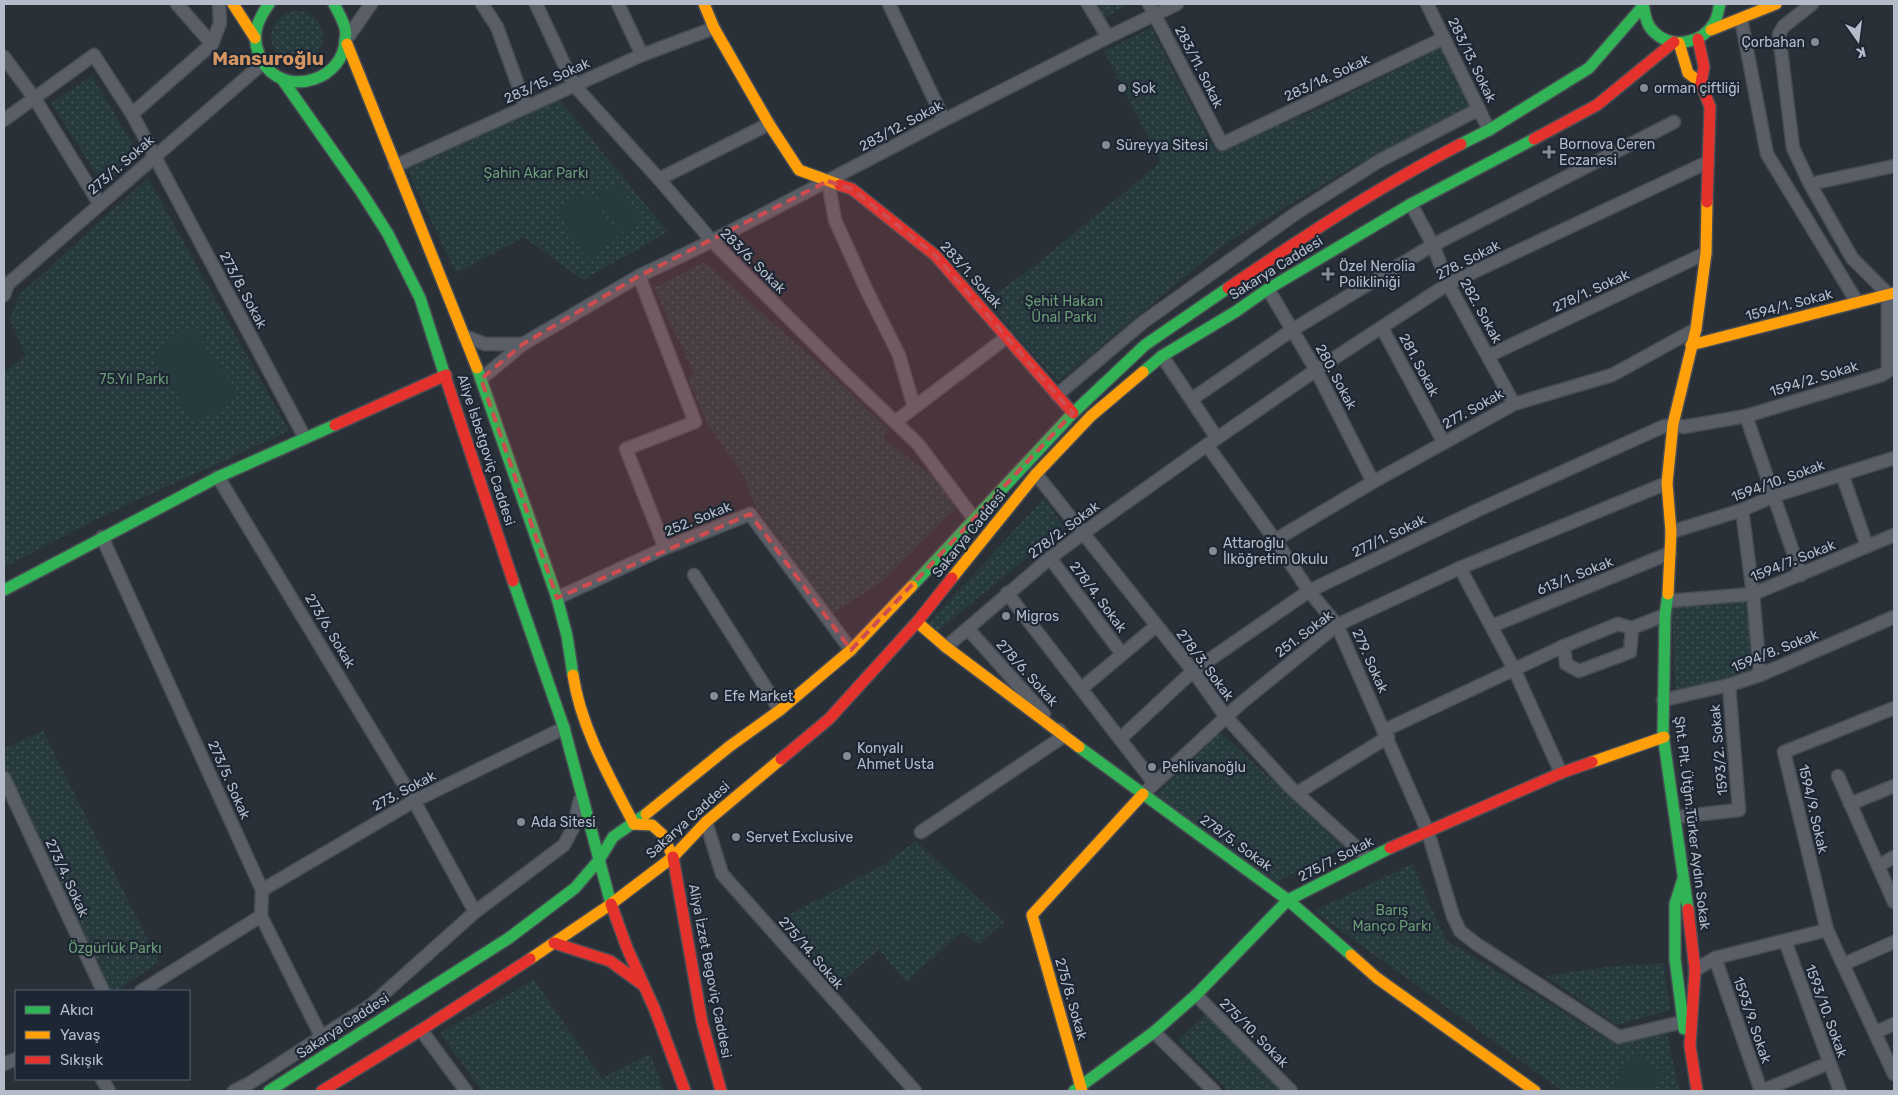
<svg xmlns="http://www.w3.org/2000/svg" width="1898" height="1095" viewBox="0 0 1898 1095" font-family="Rubik,sans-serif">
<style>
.grass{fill:url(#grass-dots)}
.garden{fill:#273a3e}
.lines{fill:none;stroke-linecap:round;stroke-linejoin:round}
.street-casing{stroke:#484c53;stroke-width:15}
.fast-casing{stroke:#484c53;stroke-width:14}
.slow-casing{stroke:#484c53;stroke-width:14}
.jam-casing{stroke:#484c53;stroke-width:14}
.street{stroke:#5a5e66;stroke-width:12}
.fast{stroke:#30b455;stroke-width:11}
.slow{stroke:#ff9f0a;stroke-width:11}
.jam{stroke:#e5322d;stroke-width:11}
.marked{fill:#ce4d50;fill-opacity:0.2;stroke:#ce4d50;stroke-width:4;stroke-dasharray:10 6;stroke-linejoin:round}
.poi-dot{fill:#848b96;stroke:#1d2633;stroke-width:2}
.labels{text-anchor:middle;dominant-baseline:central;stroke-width:4.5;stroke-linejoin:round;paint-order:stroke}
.poi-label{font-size:14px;fill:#b4bcc9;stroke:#1d2633;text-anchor:start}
.street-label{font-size:14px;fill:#b4bcc9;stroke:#1d2633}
.park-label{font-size:14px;fill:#6b9a76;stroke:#1d2633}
.district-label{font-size:19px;font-weight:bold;fill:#d59563;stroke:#1d2633}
</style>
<defs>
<pattern id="grass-dots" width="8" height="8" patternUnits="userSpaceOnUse" patternTransform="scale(1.25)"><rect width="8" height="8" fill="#273a3e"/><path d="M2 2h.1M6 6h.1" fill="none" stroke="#445559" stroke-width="1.8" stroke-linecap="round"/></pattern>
</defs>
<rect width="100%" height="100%" fill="#2a3038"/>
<g class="grass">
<path d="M1098 4H1128L1105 18Z"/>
<circle cx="297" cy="37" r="26"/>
<path d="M1151 28 1216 152 1320 108 1442 47 1471 109 1356 165 1223 245 1058 382 986 301 1038 263 1161 162 1104 51Z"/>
<path d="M92 76 138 153 104 186 51 103Z"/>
<path d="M555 94 668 232 583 280 524 237 456 273 403 162Z"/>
<path d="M148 178 289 431 107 514 4 567V373L25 355 10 319 19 295Z"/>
<path d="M704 262 844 386 889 430 884 439 942 484 962 502 884 580 832 614 755 506 743 475 709 426 688 379 694 373 654 288Z"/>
<path d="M1044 498 1064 527 933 635 925 627Z"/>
<path d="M1749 601 1757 673 1675 693 1672 605Z"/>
<path d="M43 731 159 962 117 991H98L4 775V749Z"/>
<path d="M1220 732 1345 846 1277 882 1153 797Z"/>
<path d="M916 841 1004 922 979 944 962 932 906 982 879 950 835 987 777 921 883 865Z"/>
<path d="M1412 864 1446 940 1616 1044 1667 1033 1679 1091H1562L1314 911Z"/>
<path d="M1663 963 1670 1010 1617 1025 1545 976 1616 966Z"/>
<path d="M534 980 602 1078 650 1054 664 1091H482L440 1033Z"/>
<path d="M1205 1015 1287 1091H1229L1178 1040Z"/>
</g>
<g class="garden">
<path d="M618 183 640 220 621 234 595 194Z"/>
<path d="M589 190 618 239 586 259 557 210Z"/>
<path d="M191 326 239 394 197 424 149 356Z"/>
<path d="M1634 1054 1664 1073 1652 1091H1610Z"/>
</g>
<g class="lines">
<defs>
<g id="street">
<path d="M177 4 212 44"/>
<path d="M482 4 497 27 526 107"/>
<path d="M536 4 574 85 659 179 712 241 847 376 918 444 975 520"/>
<path d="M618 4 642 55"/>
<path d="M889 4 944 120"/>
<path d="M1088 4 1108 37"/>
<path d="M1149 4 1222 144 1444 38"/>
<path d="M1427 4 1489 130"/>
<path d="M1741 19 1767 154 1857 302"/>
<path d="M348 37 371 4"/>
<path d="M4 57 35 99 99 203"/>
<path d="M132 114 212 44 220 23 219 4"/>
<path d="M4 120 94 55 132 114 305 438"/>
<path d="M395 166 642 55 714 28"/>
<path d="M659 179 769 124"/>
<path d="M828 181 835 220 866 289 899 355 914 407"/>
<path d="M1810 184 1894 166"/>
<path d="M1411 204 1433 245 1448 284 1514 404"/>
<path d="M639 276 695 422 626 449 665 548"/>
<path d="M1268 289 1316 370 1373 482"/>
<path d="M4 295 8 284 263 63"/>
<path d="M1382 328 1444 443"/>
<path d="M464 336 485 344H523"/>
<path d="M1162 356 1217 438"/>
<path d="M1488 356 1706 253"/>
<path d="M481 379 523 344 639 276 712 241 944 120 1108 37 1177 4"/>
<path d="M1057 395 1142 323 1295 214 1379 161 1479 109"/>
<path d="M1192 399 1292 330 1433 245 1674 122"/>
<path d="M1746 416 1801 575"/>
<path d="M895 422 1007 337"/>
<path d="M1207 445 1275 540 1309 591 1337 625 1428 832 1453 916 1460 931 1475 943 1619 1037 1682 1022"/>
<path d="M1036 474 1193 671 1226 717 1290 787 1368 858"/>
<path d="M1842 474 1867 546"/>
<path d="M218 477 414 801 475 912"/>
<path d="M1742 510 1753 594 1760 675"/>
<path d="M1671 532 1742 510 1774 496 1894 458"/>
<path d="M102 537 262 890 261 916 321 1036"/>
<path d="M1275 540 1373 482 1514 404 1612 375 1696 329"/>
<path d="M1050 558 1122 654"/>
<path d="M1460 568 1514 669 1561 773"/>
<path d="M694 575 780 710"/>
<path d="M1007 593 1154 783"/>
<path d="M557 598 665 548 750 514 851 650"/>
<path d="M1668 601 1753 594 1894 535"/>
<path d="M1492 626 1670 553"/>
<path d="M968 629 1044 714"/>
<path d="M1564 646 1566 664 1579 671 1630 652 1632 628"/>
<path d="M946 647 1050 558 1082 534 1207 445 1316 370 1448 284 1708 162"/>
<path d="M1082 688 1156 626"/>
<path d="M1663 700 1729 685 1760 675 1894 617"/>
<path d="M1385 730 1564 646 1618 624 1632 628 1665 615"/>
<path d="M1121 738 1193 671 1309 591 1478 510 1662 427 1673 424 1683 427 1746 416 1882 375 1888 371V294L1852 258 1810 184 1793 148 1779 34 1784 26 1812 4"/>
<path d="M1838 776 1894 902"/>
<path d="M4 778 103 991"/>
<path d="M1297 793 1388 737"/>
<path d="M1143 794 1240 704 1337 625 1460 568 1667 483"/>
<path d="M1850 804 1894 786"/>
<path d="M1676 817 1739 810 1729 685"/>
<path d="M706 822 722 874 915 1091"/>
<path d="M921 832 1064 736 1059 730"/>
<path d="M1878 866 1894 857"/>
<path d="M262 890 414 801 564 728"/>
<path d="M1827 930 1784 752 1894 708"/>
<path d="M1785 941 1840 1091"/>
<path d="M1715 958 1761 1091"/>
<path d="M1844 964 1894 942"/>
<path d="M1695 970 1715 958 1827 930 1894 1074"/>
<path d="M141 991 261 916"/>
<path d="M1196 995 1291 1091"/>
<path d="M421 1030 466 1091"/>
<path d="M1154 1032 1214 1091"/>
<path d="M1876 1032 1894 1024"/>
<path d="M4 1064 16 1059"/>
<path d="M102 1079 109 1091"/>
<path d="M234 1091 250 1083 371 1005 475 912 564 845 573 828 580 800"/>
<path d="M1762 1091 1829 1063"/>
</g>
<g id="fast">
<path d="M269 4C258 19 251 35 259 54 261 58 263 64 266 67 291 97 344 78 345 40 346 36 346 32 345 28 343 20 338 12 334 4"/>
<path d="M1643 4C1645 14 1646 25 1654 32 1672 50 1702 43 1714 23 1718 17 1718 10 1720 4"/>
<path d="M282 79 360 190 388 234 420 298 446 379"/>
<path d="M1461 144 1489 130 1589 68 1643 6"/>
<path d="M477 368 557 598 567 636 573 675"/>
<path d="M1143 372 1162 356 1235 312 1268 289 1411 204 1534 139"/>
<path d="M513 581 564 728 611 904"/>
<path d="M912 586 1073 413 1145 345 1228 288"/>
<path d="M4 590 218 477 335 425"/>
<path d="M1668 594 1665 615 1663 735 1688 909"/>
<path d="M1079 747 1288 900 1351 955"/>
<path d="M1683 879 1675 904V959L1684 1029"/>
<path d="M269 1091 509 938 575 888 599 860 613 837 646 814"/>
<path d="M1074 1091 1154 1032 1196 995 1288 900 1390 848"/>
</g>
<g id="slow">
<path d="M233 4 255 38"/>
<path d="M704 4 714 28 769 124 799 170 840 185"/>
<path d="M1711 30 1776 4"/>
<path d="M1679 43 1688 73 1701 83"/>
<path d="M347 44 477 368"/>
<path d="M1691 345 1894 293"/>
<path d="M952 578 1036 474 1091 416 1143 372"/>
<path d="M1668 594 1671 532 1667 483 1673 424 1696 329 1706 253 1707 202"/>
<path d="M917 622 946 647 1079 747"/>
<path d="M573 675C581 728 610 778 634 824"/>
<path d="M1592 762 1664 737"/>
<path d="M646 814 730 746 780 710 851 650 912 586"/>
<path d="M634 824 652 825 662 834 673 857"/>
<path d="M1351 955 1377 978 1535 1091"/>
<path d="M530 959 611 904 673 857 706 822 781 759"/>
<path d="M1082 1091 1032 915 1143 794"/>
</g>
<g id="jam">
<path d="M1698 39 1704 67 1701 83 1710 107 1707 202"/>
<path d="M1534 139 1597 105 1674 42"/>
<path d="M840 185 852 189 935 255 1073 413"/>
<path d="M1228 288C1303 237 1380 186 1461 144"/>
<path d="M446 379 513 581"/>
<path d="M335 425 446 375"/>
<path d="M781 759 829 719 917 622 952 578"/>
<path d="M1390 848 1561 773 1592 762"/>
<path d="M673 857 702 1022 721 1091"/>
<path d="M611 904 627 948 655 1010 685 1091"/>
<path d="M1688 909 1695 970 1690 1046 1697 1091"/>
<path d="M554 943 610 961 643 985"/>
<path d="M322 1091 421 1030 530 959"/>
</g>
</defs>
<use href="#street" class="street-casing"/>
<use href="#fast" class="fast-casing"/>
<use href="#slow" class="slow-casing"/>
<use href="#jam" class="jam-casing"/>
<use href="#street" class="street"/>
<use href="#fast" class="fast"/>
<use href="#slow" class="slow"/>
<use href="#jam" class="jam"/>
</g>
<path class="marked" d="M828 181 852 189 935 255 1073 413 851 650 750 514 557 598 481 379 523 344 639 276Z"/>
<g class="poi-dot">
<circle cx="1815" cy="42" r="5"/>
<circle cx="1122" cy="88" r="5"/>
<circle cx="1644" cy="88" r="5"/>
<circle cx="1106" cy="145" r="5"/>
<path d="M1546.5 144.5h5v5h5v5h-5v5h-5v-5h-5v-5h5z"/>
<path d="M1325.5 266.5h5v5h5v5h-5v5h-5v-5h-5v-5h5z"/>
<circle cx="1213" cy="551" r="5"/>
<circle cx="1006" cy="616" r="5"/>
<circle cx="714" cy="696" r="5"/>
<circle cx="847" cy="756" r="5"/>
<circle cx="1152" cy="767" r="5"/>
<circle cx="521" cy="822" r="5"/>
<circle cx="736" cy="837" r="5"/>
</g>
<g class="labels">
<g class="poi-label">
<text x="1805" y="42" text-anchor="end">Çorbahan</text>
<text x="1132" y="88">Şok</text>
<text x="1654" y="88">orman çiftliği</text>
<text x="1559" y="144">Bornova Ceren<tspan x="1559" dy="16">Eczanesi</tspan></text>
<text x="1116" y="145">Süreyya Sitesi</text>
<text x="1339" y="266">Özel Nerolia<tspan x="1339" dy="16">Polikliniği</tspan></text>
<text x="1223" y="543">Attaroğlu<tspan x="1223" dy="16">İlköğretim Okulu</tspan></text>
<text x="1016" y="616">Migros</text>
<text x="724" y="696">Efe Market</text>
<text x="857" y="748">Konyalı<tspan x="857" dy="16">Ahmet Usta</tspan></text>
<text x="1162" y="767">Pehlivanoğlu</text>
<text x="531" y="822">Ada Sitesi</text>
<text x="746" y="837">Servet Exclusive</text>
</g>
<g class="street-label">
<text transform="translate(1472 60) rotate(64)">283/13. Sokak</text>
<text transform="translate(1199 67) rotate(63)">283/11. Sokak</text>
<text transform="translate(1327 78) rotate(-25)">283/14. Sokak</text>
<text transform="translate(547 81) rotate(-24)">283/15. Sokak</text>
<text transform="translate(901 126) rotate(-28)">283/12. Sokak</text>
<text transform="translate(121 165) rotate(-41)">273/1. Sokak</text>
<text transform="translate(1468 260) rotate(-27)">278. Sokak</text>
<text transform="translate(753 261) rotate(45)">283/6. Sokak</text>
<text transform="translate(1276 268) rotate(-32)">Sakarya Caddesi</text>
<text transform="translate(971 275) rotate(48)">283/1. Sokak</text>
<text transform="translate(243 290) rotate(62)">273/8. Sokak</text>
<text transform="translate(1591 291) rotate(-25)">278/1. Sokak</text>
<text transform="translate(1789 305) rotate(-15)">1594/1. Sokak</text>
<text transform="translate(1481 311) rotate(61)">282. Sokak</text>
<text transform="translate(1419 365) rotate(62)">281. Sokak</text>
<text transform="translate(1336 377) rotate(62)">280. Sokak</text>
<text transform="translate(1814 379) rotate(-17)">1594/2. Sokak</text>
<text transform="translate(1473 409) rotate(-29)">277. Sokak</text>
<text transform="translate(486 450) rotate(72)">Aliye İsbetgoviç Caddesi</text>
<text transform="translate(1778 481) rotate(-20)">1594/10. Sokak</text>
<text transform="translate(698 519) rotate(-22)">252. Sokak</text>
<text transform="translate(1064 530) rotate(-37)">278/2. Sokak</text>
<text transform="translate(969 534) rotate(-51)">Sakarya Caddesi</text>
<text transform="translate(1389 536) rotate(-26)">277/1. Sokak</text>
<text transform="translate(1793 561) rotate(-22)">1594/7. Sokak</text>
<text transform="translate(1575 576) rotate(-22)">613/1. Sokak</text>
<text transform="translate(1098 597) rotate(53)">278/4. Sokak</text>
<text transform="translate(330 631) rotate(59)">273/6. Sokak</text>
<text transform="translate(1304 634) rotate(-37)">251. Sokak</text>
<text transform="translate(1775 651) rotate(-22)">1594/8. Sokak</text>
<text transform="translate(1370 661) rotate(66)">279. Sokak</text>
<text transform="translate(1205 665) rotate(53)">278/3. Sokak</text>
<text transform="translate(1027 673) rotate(48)">278/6. Sokak</text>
<text transform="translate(1719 750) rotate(-95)">1593/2. Sokak</text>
<text transform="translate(229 780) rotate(66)">273/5. Sokak</text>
<text transform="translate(404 791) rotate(-28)">273. Sokak</text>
<text transform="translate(1813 809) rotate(77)">1594/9. Sokak</text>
<text transform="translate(688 820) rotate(-42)">Sakarya Caddesi</text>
<text transform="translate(1692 823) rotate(83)">Şht. Plt. Ütğm.Türker Aydın Sokak</text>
<text transform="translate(1236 843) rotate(36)">278/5. Sokak</text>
<text transform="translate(1336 859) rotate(-27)">275/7. Sokak</text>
<text transform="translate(67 878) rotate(65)">273/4. Sokak</text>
<text transform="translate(811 953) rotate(49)">275/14. Sokak</text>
<text transform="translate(710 971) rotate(79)">Aliya İzzet Begoviç Caddesi</text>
<text transform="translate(1071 999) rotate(74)">275/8. Sokak</text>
<text transform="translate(1826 1011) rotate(70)">1593/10. Sokak</text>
<text transform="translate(1752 1020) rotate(71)">1593/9. Sokak</text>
<text transform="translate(343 1026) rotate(-33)">Sakarya Caddesi</text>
<text transform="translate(1254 1033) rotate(45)">275/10. Sokak</text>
</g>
<g class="park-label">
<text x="536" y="173">Şahin Akar Parkı</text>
<text x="1064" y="301">Şehit Hakan<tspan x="1064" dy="16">Ünal Parkı</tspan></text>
<text x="134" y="379">75.Yıl Parkı</text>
<text x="1392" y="910">Barış<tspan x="1392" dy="16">Manço Parkı</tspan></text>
<text x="115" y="948">Özgürlük Parkı</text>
</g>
<g class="district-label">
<text x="268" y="58">Mansuroğlu</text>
</g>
</g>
<rect width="1898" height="1095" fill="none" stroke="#b4bcc9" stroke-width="10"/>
<rect x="15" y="990" width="175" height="90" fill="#1d2633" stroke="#59626f"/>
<rect x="25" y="1006" width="25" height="8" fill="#30b455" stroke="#59626f"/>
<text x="60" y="1015" font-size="15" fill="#b4bcc9">Akıcı</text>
<rect x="25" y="1031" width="25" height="8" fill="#ff9f0a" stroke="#59626f"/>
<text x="60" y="1040" font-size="15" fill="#b4bcc9">Yavaş</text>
<rect x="25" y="1056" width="25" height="8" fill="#e5322d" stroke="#59626f"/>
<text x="60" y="1065" font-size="15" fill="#b4bcc9">Sıkışık</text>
<g transform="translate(1858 40) rotate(166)" stroke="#1d2633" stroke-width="4" paint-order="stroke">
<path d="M0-4L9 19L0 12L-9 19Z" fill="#b4bcc9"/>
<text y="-8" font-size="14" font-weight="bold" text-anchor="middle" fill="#b4bcc9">K</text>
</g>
</svg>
